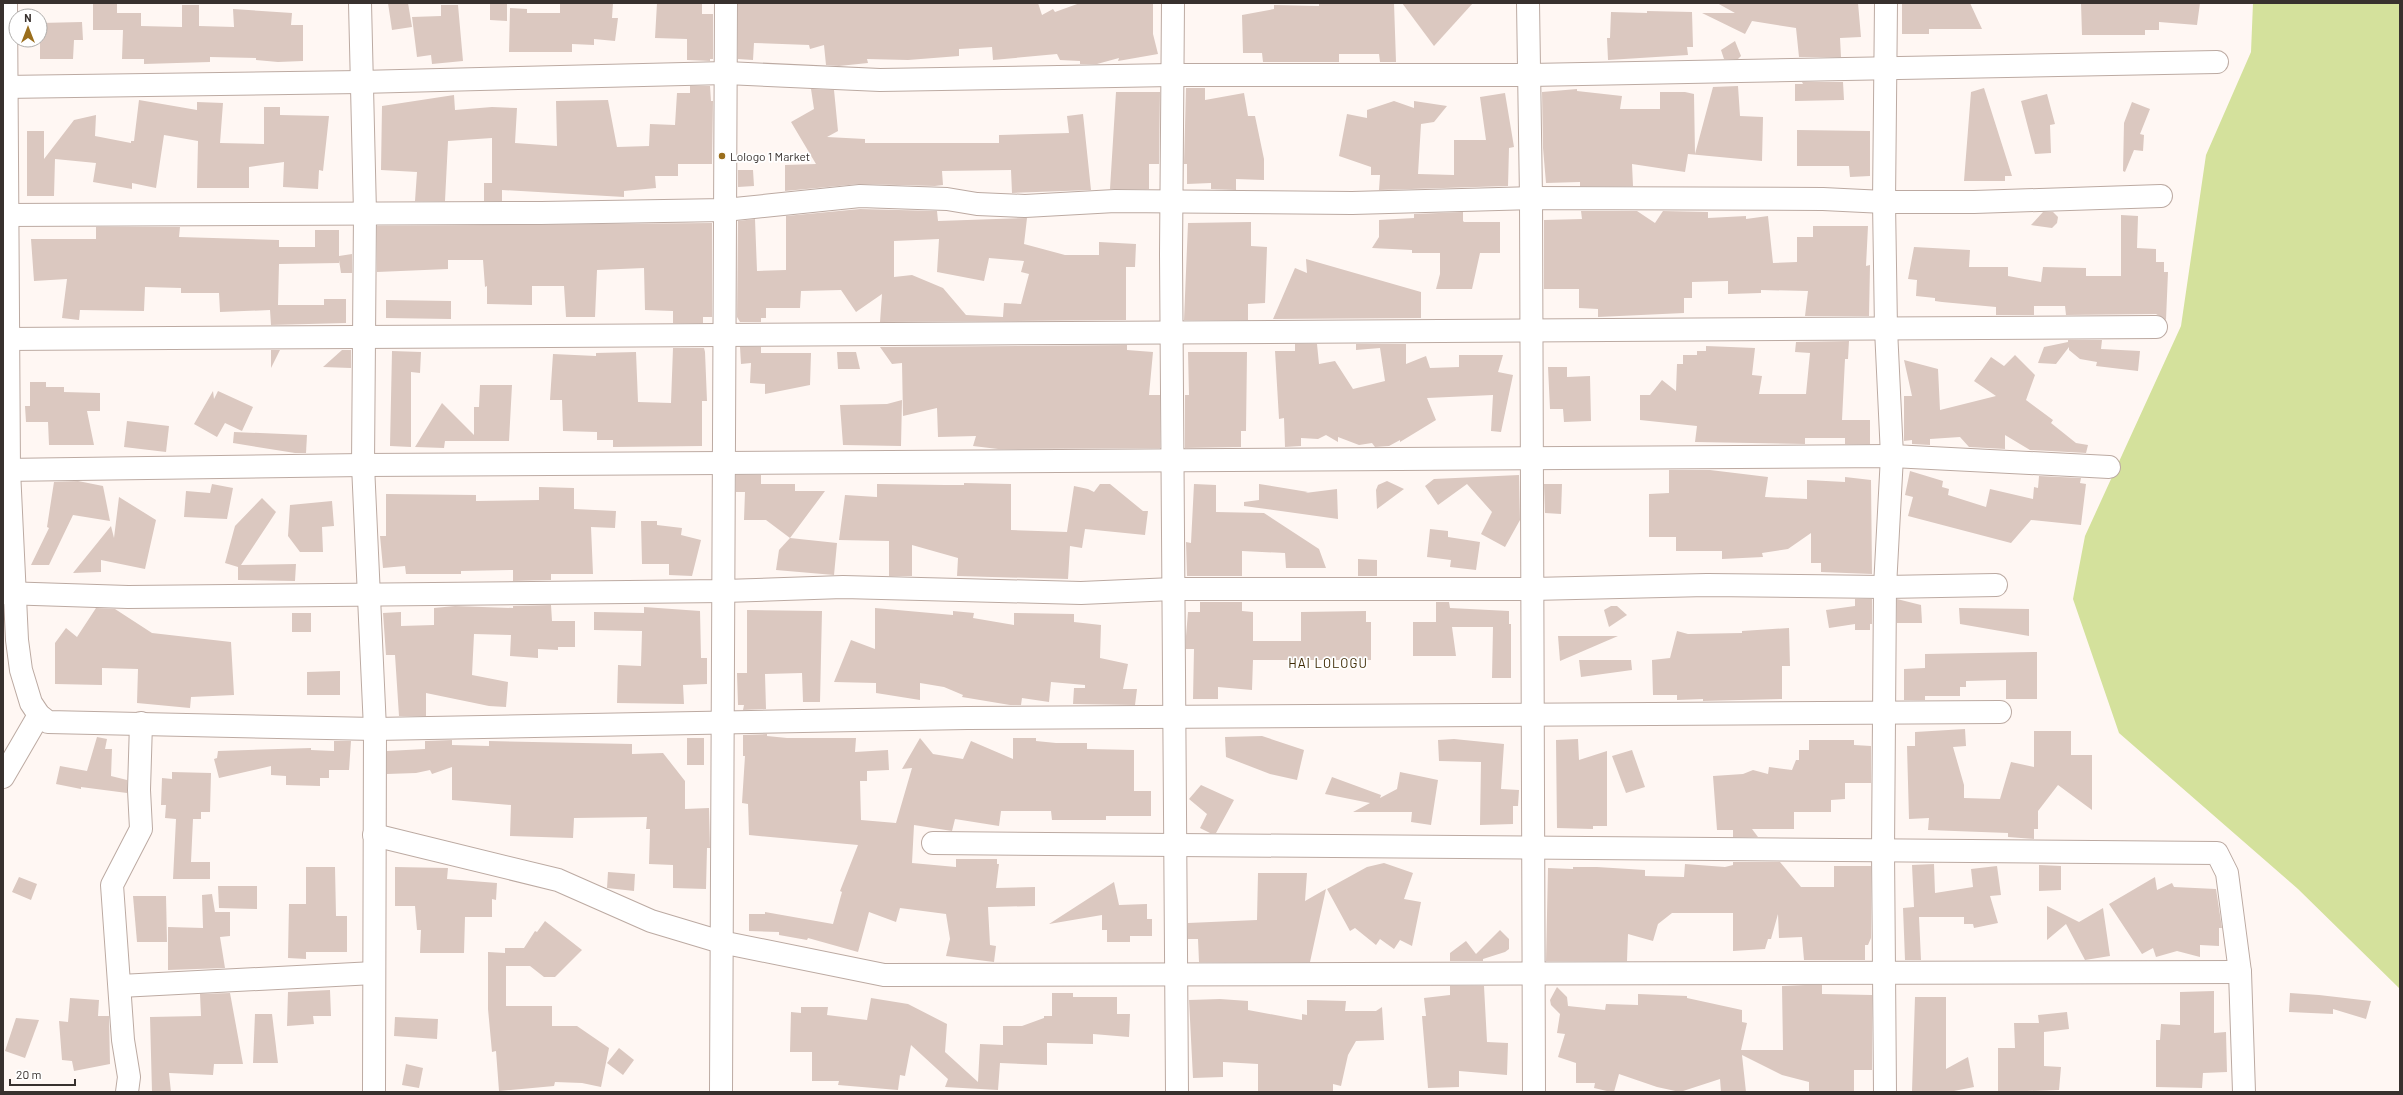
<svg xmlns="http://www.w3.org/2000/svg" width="2403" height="1095" viewBox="0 0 2403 1095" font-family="Barlow,sans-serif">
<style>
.green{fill:#d4e19c}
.building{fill:#dbc8c0;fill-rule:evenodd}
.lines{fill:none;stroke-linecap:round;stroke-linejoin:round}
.minor-casing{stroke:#bcaaa2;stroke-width:24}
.minor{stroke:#fff;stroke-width:22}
.poi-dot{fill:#9a6e1c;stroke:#fff;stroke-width:1.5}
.labels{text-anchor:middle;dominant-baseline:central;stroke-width:3.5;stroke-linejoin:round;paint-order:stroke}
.poi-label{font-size:12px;fill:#38312e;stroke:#fff;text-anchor:start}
.neighbourhood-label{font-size:13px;letter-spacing:1px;fill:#3c2801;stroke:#fff}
</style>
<rect width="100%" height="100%" fill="#fff7f3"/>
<path class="green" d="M2253 3H2400V989L2298 889 2119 733 2073 599 2085 536 2181 326 2206 155 2251 52Z"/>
<g class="building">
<path d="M93 3H117V13H141V26L182 27V5H199V26L234 27 233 9 292 13 291 25H303V61L278 62 256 60V58L210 57V62L144 64V59H122L123 30H93Z"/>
<path d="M388 3H408L412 27 392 30Z"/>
<path d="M490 3H507V21L490 20Z"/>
<path d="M560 3H613L612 18H618L615 41 594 39V45L572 44V52H509L510 8 527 9V13H560Z"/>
<path d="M657 3H702V14H713V59H710V61L687 60V39L655 38Z"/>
<path d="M738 3H1038L1042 15 1053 9 1055 12 1080 3H1153V34L1158 54 1118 61 1119 58 1097 64H1080V61L1060 60 1057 54 993 60 992 47 959 49V56L908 60 867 59 868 63 839 66 826 65 824 45 810 49 809 45 754 43 753 60 738 59Z"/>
<path d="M1319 3H1394L1396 62H1380L1379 54H1339V62H1263L1262 53H1243L1242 15 1274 9V5L1319 6Z"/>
<path d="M1402 3H1473L1434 46Z"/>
<path d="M1717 3H1858L1861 37 1840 38 1841 57H1799L1796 28 1752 21 1745 34 1702 13H1735Z"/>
<path d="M1902 3H1970L1982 29H1929V34H1902Z"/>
<path d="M2081 3H2200L2197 25 2159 22V30H2145V35H2082Z"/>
<path d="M441 5H458L463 61 432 64 431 55 417 57 412 17 441 16Z"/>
<path d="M1647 11 1692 12 1693 47H1687L1688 55 1608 60 1607 38H1610L1611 12 1647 13Z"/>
<path d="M82 22 83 40H74L73 59H40V23Z"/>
<path d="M1735 41 1741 56 1738 59H1724L1721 50Z"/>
<path d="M1802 82H1843L1844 100 1795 101V84H1803Z"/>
<path d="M690 86H710L711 101H713L712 164H678V176H655L656 188 624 191V197L502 190V201H484V183H492V138L448 141 445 201H415L417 172 381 170 382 106 454 95 455 110 492 107 517 108 515 143 557 146 556 101 608 100 617 147 649 146 650 124 675 125 677 93H690Z"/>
<path d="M1738 86 1740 116 1763 117 1762 161 1688 154 1685 172 1632 164 1633 186H1580V182L1546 183 1543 148 1542 92 1577 89V91L1622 96 1620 109H1660V92H1685L1694 94 1695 154 1713 87Z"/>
<path d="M1186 88H1205V100L1244 93 1248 116H1255L1264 159V180L1236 179V190L1211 189V183L1187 184V164H1184Z"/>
<path d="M1984 88 2012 176H2005V181H1964L1971 92Z"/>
<path d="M811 89 834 90 838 131 827 137 865 139V143H999V135L1069 133 1067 116 1083 114 1091 190 1012 193 1011 170 942 171 943 185 935 186 859 184 785 191V165L816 164 791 122 814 109Z"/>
<path d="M1116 92H1160L1159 164H1149V189H1110Z"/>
<path d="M1505 93 1514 147 1509 148 1508 186 1379 190 1380 175H1371V167L1339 156 1347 114 1367 118V110L1394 101 1414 108V101L1447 106 1434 122 1421 124 1418 174 1454 175V140H1486L1480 97Z"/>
<path d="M2047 94 2055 124 2050 125 2051 153 2035 154 2021 101Z"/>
<path d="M139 100 197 110V102L223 103 220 143 264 144V107H280V115L329 116 323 171 319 170 318 189 283 187 284 162 249 167V188H197L198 141 164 135 156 188 132 183V189L93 182 96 163 55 159 54 196H27V131H44V159L74 120 96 115 95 136 131 143V141H134Z"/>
<path d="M2132 102 2150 109 2140 134 2144 135 2143 151 2134 150 2125 172 2123 171 2124 123Z"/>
<path d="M1797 130 1870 131V176L1850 177 1849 166H1797Z"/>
<path d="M738 170H753L754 186 738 187Z"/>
<path d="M860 209 937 211 938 221 1027 218 1024 244 1065 255H1099V242L1136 244 1135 267H1126V320L880 322 882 294 856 312 841 290 801 291 800 308H766V318H761V322H740L737 317 738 221 755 219 757 271 786 270V216ZM939 239 937 272 984 281 989 258 1024 261 1021 272 1029 274 1021 304 1004 303 1003 317 966 315 943 288 912 275 894 277V241Z"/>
<path d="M1581 211H1637L1655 223 1663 211 1708 212V218L1746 216V219L1768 216 1773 263 1797 262V237H1813V226H1868L1866 266 1870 265 1869 316H1805L1808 291 1761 290V293L1728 294V281L1692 282V298H1684V313L1598 317V309L1579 308V289H1544V220L1582 219Z"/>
<path d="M1463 212V221L1464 222H1500V253H1480L1472 289H1436L1440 274V253H1412V250L1372 248 1379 237V220L1414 218V214Z"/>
<path d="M2043 212H2053L2058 217 2057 223 2052 228 2031 225Z"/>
<path d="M2121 215 2138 216 2137 248 2156 249V262H2164V272H2168L2166 320 2156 314 2066 315 2065 306H2034V315H1996V307L1942 302 1935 301V298L1916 296 1917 280 1908 279 1914 247 1970 250 1969 267H2008V276L2041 282 2043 267 2086 268V276H2121Z"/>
<path d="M1251 222V246L1267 247 1265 303 1248 304V320H1184L1188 223Z"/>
<path d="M712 223V317H703V323H673V311L645 310 644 268 597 270 595 317H566L564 286H532V305L487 304V286L485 287 483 260H448V269L377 272V226Z"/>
<path d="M96 227H180L179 237 279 240V247H315V230H339V256L352 254V273H341L339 260V263L279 264 278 305H324V299H346V323L271 325 270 310 220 312 219 293H181V288L145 287 144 311 80 310 79 320 62 318 67 279 34 281 31 239H96Z"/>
<path d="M1306 259 1421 292V318L1273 319 1295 268 1307 273Z"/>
<path d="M386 300 451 301V319L386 318Z"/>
<path d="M2068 340H2102L2101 349 2140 351 2138 371 2096 366 2097 362 2080 359 2069 350V347L2056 364 2038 363 2044 347 2068 342Z"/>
<path d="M1849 341 1848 359H1845L1842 420H1870V444H1845V438H1805V444L1695 442 1697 426 1640 420V395H1650L1662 380 1676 391 1677 364H1683V355H1697V351H1706V346L1755 348 1752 375 1762 376 1759 394H1806L1810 353 1795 352 1796 342Z"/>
<path d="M1295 344H1317L1319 364 1335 361 1353 389 1385 381 1380 348 1356 350V344H1406V364L1426 356 1430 368 1459 367V355H1503L1498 372 1513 375 1501 432 1491 431 1493 395 1427 398 1436 420 1400 442V440L1389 446 1375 447 1372 443 1359 445 1338 437V442L1326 435 1318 439 1301 438V446L1285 447 1284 418 1279 419 1275 351H1295Z"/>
<path d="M1127 345V350L1153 352 1149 395H1160V448L998 449 973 446 976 436 938 437 937 408 903 416 902 363 892 364 880 347Z"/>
<path d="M740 347H761V353H811L810 385 765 394V384L750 383 751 363 741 364Z"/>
<path d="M673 348H704L705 352 707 401H702V446L613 447V440H597V432L563 431 562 400H550L553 354 596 356V353L636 352 638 402 671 403Z"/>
<path d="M271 350H280L271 368Z"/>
<path d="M342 350H351V368L323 367Z"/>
<path d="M392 351 421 352 420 373 411 372V447L390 446Z"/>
<path d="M837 352H856L860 369H838Z"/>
<path d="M1188 352H1247L1246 431H1241V447L1185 448V395H1189Z"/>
<path d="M2015 355 2035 375 2026 400 2053 420 2051 423 2076 443 2088 445 2086 453 2030 450 2005 435V449L1969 447 1960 437 1930 439V445L1912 444V440L1904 441V396H1912L1904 360 1938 369 1940 410 1996 396 1974 381 1991 357 2004 366Z"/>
<path d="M1548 367H1567V377L1590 376 1591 421 1564 422 1563 409H1550Z"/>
<path d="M30 382H46V387H64V392L100 393V411H87L94 445H49L48 422H26L25 406H30Z"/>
<path d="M480 385H512L509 441H445L444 448 415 447 442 403 474 435V407H479Z"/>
<path d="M213 391 214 399 218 391 253 407 242 431 225 423 217 437 194 424Z"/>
<path d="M902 400 901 446 843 445 840 405 887 404Z"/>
<path d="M127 421 169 426 166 452 124 447Z"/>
<path d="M234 432 307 435 306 453H295L233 443Z"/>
<path d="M1669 470H1710L1768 477 1765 497 1807 499V480L1845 482V477L1871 480 1872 574 1821 572V563H1811V533L1788 549 1762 553 1763 557 1722 559V551H1676V537H1649V494L1669 493Z"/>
<path d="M1910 471 1943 481 1942 487 1949 489 1948 495 1986 507 1990 489 2033 499 2034 487 2038 488 2039 476 2081 478 2080 483 2086 484 2081 525 2031 520 2011 543 1908 516 1913 497 1905 495Z"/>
<path d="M736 475H761V484H795V491H825L790 538 766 520H744L745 492H736Z"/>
<path d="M1519 475 1520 520 1505 547 1481 534 1492 512 1467 484 1438 505 1425 486 1434 479Z"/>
<path d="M78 481 103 486 110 521 73 515 49 565H31L49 528 47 527 54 482Z"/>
<path d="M1387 481 1404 489 1377 509 1376 490 1378 485Z"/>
<path d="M964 483 1011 484V530L1067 532 1074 486 1088 489 1094 492 1100 484H1110L1143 511H1148L1145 535 1085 529 1082 548 1070 546 1068 579 957 576 958 558 912 545V576H889V541L839 540 845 495 877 497V484L945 485H964Z"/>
<path d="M212 484 233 488 227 519 184 517 186 491 210 493Z"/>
<path d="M1194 484 1216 485V512L1264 513 1319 549 1326 568H1286L1285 553 1242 551V576H1187L1186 542 1191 543Z"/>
<path d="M1259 484 1308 492 1305 493 1337 489 1338 519 1244 506V502L1259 500Z"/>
<path d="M1544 484H1562L1561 514 1545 513Z"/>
<path d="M539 487 574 488V509L616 511 615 528 591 527 593 574H551V580L513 581V570L461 571V574H406L405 566 383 568 380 536H386V494L476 495V501L539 500Z"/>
<path d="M119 497 156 520 145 569 101 560V572L73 573 111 526 114 538Z"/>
<path d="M262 498 276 512 241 565 296 564 295 581 238 580V567L225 563 235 526Z"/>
<path d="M332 501 334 526 322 527 323 552H300L288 536 290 505Z"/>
<path d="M641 521H657V525L682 528 681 535 701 540 692 576 669 575V564H642Z"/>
<path d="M1430 529 1448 531V537L1480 542 1476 570 1450 567 1451 560 1427 557Z"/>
<path d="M790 538 837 543 834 575 776 570 779 550Z"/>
<path d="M1358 559 1377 560V576H1358Z"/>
<path d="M1872 599V624H1870V630H1855V624L1829 628 1826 610 1855 606V599Z"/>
<path d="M1897 599 1921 605 1922 623H1897Z"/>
<path d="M1200 602H1242V611L1253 612V641H1301V612L1366 611V622H1371V660H1253L1252 690 1218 687V699H1193L1194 649H1186V636L1188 612H1200Z"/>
<path d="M1436 602H1449L1450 608 1509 611V624H1511V678H1492L1493 627H1452L1456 656H1413V622H1436Z"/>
<path d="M551 605 552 621H575V647H558V650L538 649V658L510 656 511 635 474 634 472 675 508 682 506 707 489 706 426 693V716H399L395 655H386L383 613 401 612V626L434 625V608L455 606 513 608V606Z"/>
<path d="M1611 606H1617L1627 615 1609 627 1604 610Z"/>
<path d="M644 607 700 611 701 658H707V684L683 685 684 704 617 703 618 665 641 666 642 631 594 630V612L644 613Z"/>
<path d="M96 608 115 609 152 633 231 642 234 695 191 697 190 708 137 703 138 669 102 668V685L55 684V643L66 628 77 637Z"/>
<path d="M875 608 953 615V611L974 613 973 618 1014 625V613L1074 614V622L1101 625 1100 658 1128 664 1123 689H1137L1135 705 1073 704 1074 688H1085V685L1051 682 1049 702 1022 698 1021 705H1010L962 697 963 695 944 687 920 683V700L876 693V683L834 682 851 640 875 649Z"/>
<path d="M1959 608 2029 609V636L1960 624Z"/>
<path d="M747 610 822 611 820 702H803L802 673 765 674 766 709 743 710 744 705H738L737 673H747Z"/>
<rect x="292" y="613" width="19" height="19"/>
<path d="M1789 628 1790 666H1782V699L1703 701V699L1677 700V695H1653L1652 660 1670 658 1677 631 1688 634 1742 633V631Z"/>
<path d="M1558 636H1618L1560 661Z"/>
<path d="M2037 652V699H2006V680L1966 681V687H1960V696H1925V700H1904V669L1925 668V654Z"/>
<path d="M1579 660H1631L1632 670 1581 677Z"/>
<path d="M340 671V695H307V672Z"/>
<path d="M1965 729 1966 746 1953 747 1964 785V798L2000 799 2011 762 2034 767V731H2071V755H2092V810L2058 785 2038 811V829H2034V839L2008 837V833L1928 830 1929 818 1909 819 1907 746H1915V732Z"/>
<path d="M767 734V736L787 738H856L855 752 888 750 889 770 867 771V781H860L861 820 896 823 912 768 902 769 920 738 933 754 963 759 971 741 1013 759V738H1036V741L1056 743H1087V749L1134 750V791H1151V816H1106V820H1052L1051 811H1001L999 826 955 819 952 831 914 825 912 863 956 867V859H997V864H999L996 888 1035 887V906L988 907 990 945 996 946 994 962 946 956 950 939 946 914 900 908 896 922 869 912 858 952 808 938 807 940 779 935V932L749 931V914H765V912L833 924 842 892 840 891 858 845 749 835 748 804 742 803 745 756H743V735Z"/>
<path d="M1262 736 1304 750 1297 780 1270 774 1226 757 1225 737Z"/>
<path d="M97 737 107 739 105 749H112L111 776 127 780V793L81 787V789L56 784 60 766 87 771Z"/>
<rect x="687" y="738" width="17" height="27"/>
<path d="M1454 739 1504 744 1501 789 1519 790 1518 806H1513V824L1480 825 1481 762 1439 761 1438 740Z"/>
<path d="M1578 739 1579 760 1607 751V826H1593V829L1557 828 1556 740Z"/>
<path d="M452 740V745L489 746V741L632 744V754L663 753 685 781V809L709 808 710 848H707L706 889 673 888V865L649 864 650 829H646L647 817 574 818 573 838 510 836 511 805 452 800V767L432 774 430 770 416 773 387 774V751L425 749V741Z"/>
<path d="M1809 740H1854V745L1871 746V783H1845V799L1831 800V812H1794V829H1752L1758 837H1733V830H1717L1713 776 1743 774 1753 770 1768 774 1769 767 1792 770 1796 760H1799V750H1809Z"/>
<path d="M334 741H351L349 770H329V778H320V786L286 785V776L271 775V766L219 778 214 759 217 758 218 751 311 748V750L334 751Z"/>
<path d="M1632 750 1645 787 1626 793 1612 756Z"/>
<path d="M172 772 211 773 210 812H201V819H193L191 862H210V879H173L176 819 165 818 166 805H161L162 778 172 779Z"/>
<path d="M1400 772 1438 780 1431 825 1411 822 1412 812H1353L1370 803 1325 794 1332 777 1381 795 1380 798 1397 789Z"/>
<path d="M1201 785 1234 800 1216 833H1210L1200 828 1207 814 1189 799Z"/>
<path d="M1733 862H1780L1801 887H1834V866H1871V938L1868 945H1865V960H1804L1802 937 1779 938 1778 914 1771 939H1768L1765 949 1733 951V913H1672L1658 924 1653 941 1628 934 1627 961H1546L1548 868 1573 869V867H1597L1645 870V876L1684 877 1685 864 1725 867 1733 865Z"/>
<path d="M1384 863 1413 873 1404 899 1421 902 1412 946 1400 940 1394 949 1380 939 1376 945 1355 928 1350 931 1327 889 1367 867Z"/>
<path d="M1934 864 1935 893 1973 887 1971 869 1997 866 2001 895 1990 896 1998 923 1974 928 1973 924H1964V917H1919L1921 960H1905L1903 908 1914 907 1912 865Z"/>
<path d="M2039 865 2061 866V890L2039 891Z"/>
<path d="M306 867H335L336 916H347V952H306V959L288 958 289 904H306Z"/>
<path d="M395 867 448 868 447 879 497 883 496 900 492 899V917H465L464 953H420L421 930H417L415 906H395Z"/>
<path d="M608 872 635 874 634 891 607 888Z"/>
<path d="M1258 873H1307L1305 901 1326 889 1310 962H1199L1198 939H1188V923L1257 920Z"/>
<path d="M19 877 37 884 31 900 12 892Z"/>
<path d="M2155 877 2157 890 2172 883 2174 887 2216 889 2222 928H2219V946L2200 945V957L2177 951 2156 957 2153 948 2142 954 2109 904Z"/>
<path d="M1114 882 1119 905 1147 904V919H1152V936H1130V942H1107V930H1102V915L1049 924Z"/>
<path d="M218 886H257V909L219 908Z"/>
<path d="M212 894 215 912H230V936L220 937 225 968 168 970V927L203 928 202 895Z"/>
<path d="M133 896H166L167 942H137Z"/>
<path d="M2047 906 2079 922 2103 908 2110 956 2085 960 2066 924 2047 940Z"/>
<path d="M545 921 582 950 555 977H544L530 966H506V1006H552V1026H577L609 1048 601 1087 582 1083 555 1082 554 1086 499 1091 496 1051 492 1052 488 1009V952L505 953V948H524L535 931 537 932Z"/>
<path d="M1500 930 1509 939V949L1505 952 1483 959V961H1450V953L1466 941 1476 954Z"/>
<path d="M1805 985H1822V994L1872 995V1070H1854V1091H1809V1082L1782 1075 1742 1055 1746 1092H1721L1720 1079 1680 1092 1657 1087 1619 1074 1614 1092H1611L1594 1088 1595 1083H1576V1063L1558 1057 1565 1034 1557 1033 1560 1014 1551 1005 1550 1000 1557 987 1567 997 1568 1006 1605 1010 1606 1004 1638 1005V994L1687 996V998L1742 1010V1022L1747 1023 1741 1050H1783L1782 986Z"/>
<path d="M1450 986H1484L1487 1042 1508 1043 1507 1075 1459 1071V1087L1428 1088 1422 1016H1426L1424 998 1450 995Z"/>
<path d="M330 990 331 1016H313L314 1024 287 1026 288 992Z"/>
<path d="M2214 991V1033L2226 1032 2227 1072 2203 1073 2202 1088 2156 1087V1040H2160L2161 1024 2180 1025V992Z"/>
<path d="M230 993 243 1064H214L213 1075 169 1073 171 1092H152L150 1017 201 1016 200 994Z"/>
<path d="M1052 993H1073V997H1117V1014H1130L1129 1037 1093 1034V1044L1047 1043V1065L1000 1063 998 1090 945 1087 948 1079 911 1045 905 1076 900 1075 898 1090 838 1085 839 1081H812V1052H790L791 1012 801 1013V1007H828L827 1015 867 1020 871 998 908 1004 947 1024 945 1052 978 1082 980 1044 1003 1045V1026H1022L1044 1018V1016H1052Z"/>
<path d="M2290 993 2319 995 2371 1001 2366 1019 2333 1009V1014L2289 1012Z"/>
<path d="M1915 997H1946V1069L1968 1057 1974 1087 1949 1092 1912 1091Z"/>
<path d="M70 998 99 1000 98 1016H109L110 1064 74 1071 72 1061 62 1060 59 1021 68 1022Z"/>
<path d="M1220 999 1248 1001V1010L1302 1020V1014L1307 1015V1000L1346 1001 1345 1011H1376L1382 1007 1384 1040 1356 1041 1348 1055 1341 1086 1333 1084V1092H1258V1064L1223 1062V1077L1193 1078 1189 1000Z"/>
<path d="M2067 1012 2069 1029 2044 1032V1066L2061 1067 2059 1090 1998 1092V1048H2015L2014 1023H2039L2038 1015Z"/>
<path d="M255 1014H272L278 1063H253Z"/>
<path d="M395 1017 438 1019 437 1039 394 1036Z"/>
<path d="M16 1018 39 1020 25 1058 5 1051Z"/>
<path d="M619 1048 634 1060 623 1075 607 1063Z"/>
<path d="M406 1064 423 1068 419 1088 402 1085Z"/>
</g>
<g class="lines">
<defs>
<g id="minor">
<path d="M6 3 9 470 17 640 21 670 31 703 39 715 48 722 375 729 967 718 2000 712"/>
<path d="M360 3 365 213 363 465 375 729 374 1092"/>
<path d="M1173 3 1171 254 1177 1092"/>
<path d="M1528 3 1531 198 1534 1092"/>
<path d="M3 87 360 82 726 73 880 80 1172 75H1530L2217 62"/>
<path d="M3 215 541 213 725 210 860 196 947 199 977 204 1025 206 1115 201 1352 203 1531 198 1823 199 1884 202H1974L2161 196"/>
<path d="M3 339 2156 327"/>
<path d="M3 470 363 465 1892 456 2109 467"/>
<path d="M3 593 128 597 724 591 843 587 1081 593 1173 589H1532L1707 585 1885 587 1996 585"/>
<path d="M3 777 39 715"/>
<path d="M374 835 558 880 651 921 721 942 884 975 2240 972"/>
<path d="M933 843 2217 853 2227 873 2240 972 2244 1092"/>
<path d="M120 986 374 973"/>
<path d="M127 1092 129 1077 123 1040 112 885 141 829 139 790 141 723"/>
<path d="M721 1092 726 3"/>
<path d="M1885 1092 1883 850 1885 587 1892 456 1886 329 1884 202 1886 3"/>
</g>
</defs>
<use href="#minor" class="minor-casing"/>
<use href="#minor" class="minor"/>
</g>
<circle class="poi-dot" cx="722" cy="156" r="4"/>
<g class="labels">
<g class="poi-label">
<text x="730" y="156">Lologo 1 Market</text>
</g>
<g class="neighbourhood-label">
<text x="1328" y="663">HAI LOLOGU</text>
</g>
</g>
<rect width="2403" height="1095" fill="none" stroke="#38312e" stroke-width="8"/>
<g transform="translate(28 28)"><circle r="19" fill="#ffffff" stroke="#afadab"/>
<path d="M0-3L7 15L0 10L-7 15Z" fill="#9a6e1c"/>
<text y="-6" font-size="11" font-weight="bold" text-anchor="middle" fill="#38312e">N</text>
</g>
<path d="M10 1079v6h65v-6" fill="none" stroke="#38312e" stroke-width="2"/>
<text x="16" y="1079" font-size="12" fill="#38312e" stroke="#ffffff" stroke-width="3" paint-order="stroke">20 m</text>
</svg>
